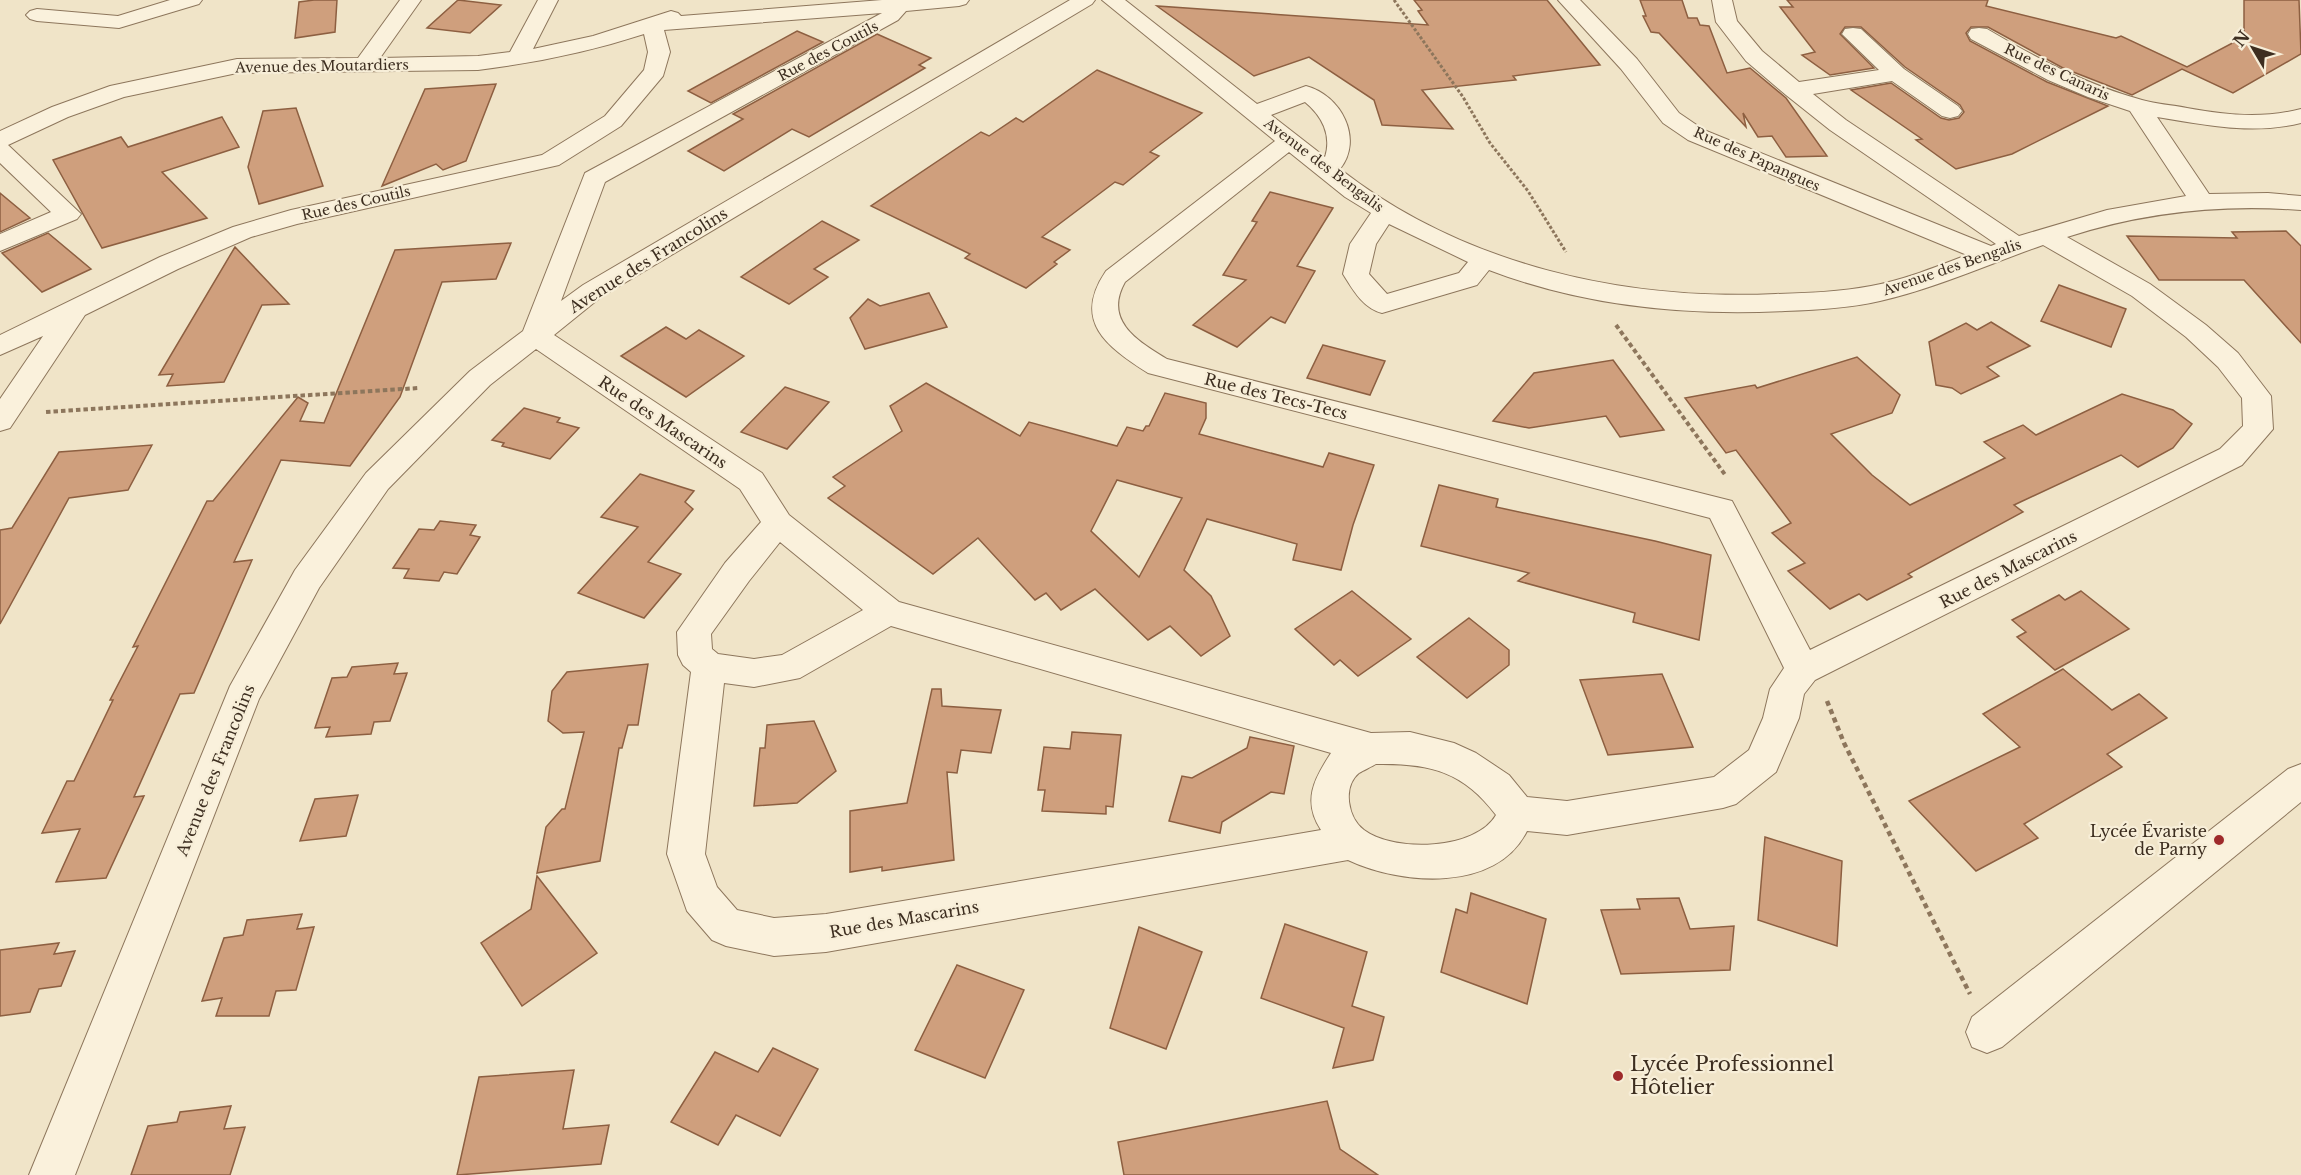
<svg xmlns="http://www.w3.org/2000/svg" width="2301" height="1175" viewBox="0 0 2301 1175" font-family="'Libre Baskerville',serif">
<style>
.building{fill:#cf9f7d;stroke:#8d5f41;stroke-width:1.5;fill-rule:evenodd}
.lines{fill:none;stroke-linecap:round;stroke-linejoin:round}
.minor-casing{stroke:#8d765c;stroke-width:2}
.path-far2{stroke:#8d765c;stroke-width:3;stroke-dasharray:3 2;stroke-linecap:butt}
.path-far1{stroke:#8d765c;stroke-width:4;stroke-dasharray:4.5 3;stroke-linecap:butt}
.path{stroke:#8d765c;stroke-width:4.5;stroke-dasharray:5 4;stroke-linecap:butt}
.minor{fill:#faf1dc;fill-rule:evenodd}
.poi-dot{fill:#9e2a2b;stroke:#f7eed8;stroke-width:2}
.labels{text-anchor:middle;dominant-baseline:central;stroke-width:4.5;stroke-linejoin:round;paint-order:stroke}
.far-street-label{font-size:14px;fill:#3d2e20;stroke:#f7eed8}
.street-label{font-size:16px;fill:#3d2e20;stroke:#f7eed8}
.poi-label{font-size:16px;fill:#3d2e20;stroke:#f7eed8;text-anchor:end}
.near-poi-label{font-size:20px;fill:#3d2e20;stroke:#f7eed8;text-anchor:start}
</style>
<rect width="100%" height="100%" fill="#f0e4c8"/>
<g class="building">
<path d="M314 0H337L335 32 295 38 299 2Z"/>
<path d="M458 0 501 5 470 33 427 28Z"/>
<path d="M1414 0H1547L1600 65 1513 76 1516 80 1422 90 1453 129 1382 125 1374 100 1309 57 1254 76 1157 6 1428 25 1418 11 1422 10Z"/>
<path d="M1640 0H1682L1688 18H1697L1700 25 1709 26 1727 73 1750 68 1786 98 1827 156 1786 157 1772 136 1758 137 1743 113 1746 127 1659 33 1651 32 1643 16H1646Z"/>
<path d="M1787 0H1988L1986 6 2116 38 2121 36 2187 67 2244 37V0H2299L2301 54 2233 93 2182 69 2132 95 2063 68 1988 27H1971L1966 33 1970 41 2047 82 2108 106 2012 154 1956 169 1916 140 1922 139 1851 90 1891 83 1941 118 1949 120 1959 118 1964 112 1960 105 1905 67 1861 27H1845L1840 34 1874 68 1830 75 1802 55 1815 52 1780 7H1793Z"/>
<path d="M797 31 823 42 711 103 688 91Z"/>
<path d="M877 34 931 58 919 65 925 68 809 137 792 129 724 171 688 151 743 119 733 114Z"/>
<path d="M1097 70 1202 113 1150 152 1159 156 1123 185 1115 182 1042 237 1070 250 1054 262 1057 264 1026 288 965 258 970 254 871 206 981 132 989 136 1016 118 1023 122Z"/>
<path d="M496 84 466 161 443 170 436 164 382 186 425 89Z"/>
<path d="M296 108 323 186 259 204 248 167 263 111Z"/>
<path d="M222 117 239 147 162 172 207 218 102 248 53 160 121 137 128 147Z"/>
<path d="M1270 192 1333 208 1297 266 1315 271 1285 323 1271 317 1237 347 1193 325 1246 280 1223 275 1257 222 1252 221Z"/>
<path d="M0 193 30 218 0 232Z"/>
<path d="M822 221 859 240 814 269 828 277 789 304 741 277Z"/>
<path d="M2286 231 2301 246V343L2244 280H2159L2127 236 2237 238 2232 232Z"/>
<path d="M48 233 91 269 42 292 2 253Z"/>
<path d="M511 243 496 279 442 282 400 397 350 466 281 460 234 562 252 560 194 693 180 694 134 797 144 796 106 878 56 882 80 829 42 833 67 781H74L113 700H110L138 646 133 647 207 501H213L298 397 308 403 300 421 324 423 395 250Z"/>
<path d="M235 247 289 304 262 305 224 382 167 386 173 374 159 375Z"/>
<path d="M2059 285 2126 309 2111 347 2041 321Z"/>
<path d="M929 293 947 327 865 349 850 318 868 299 880 306Z"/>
<path d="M1991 322 2030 346 1987 367 1999 376 1961 394 1952 388 1936 385 1929 342 1966 323 1977 330Z"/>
<path d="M666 327 686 339 699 330 744 356 686 397 621 356Z"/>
<path d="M1323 345 1385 361 1370 395 1307 378Z"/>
<path d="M1857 357 1900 395 1892 413 1831 434 1872 475 1910 505 2005 458 1984 442 2023 425 2036 435 2122 394 2173 410 2192 424 2173 448 2138 467 2121 455 2014 505 2023 512 1908 574 1912 577 1867 600 1859 594 1830 609 1788 571 1805 563 1772 533 1791 523 1736 450 1726 453 1685 398 1755 385 1757 388Z"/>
<path d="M1613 360 1664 430 1620 437 1606 416 1529 428 1493 421 1534 373Z"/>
<path d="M926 383 1020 436 1029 422 1117 446 1127 427 1143 431 1146 426H1149L1165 393 1206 403V418L1199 434 1323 467 1329 453 1374 465 1353 525 1341 570 1293 560 1297 544 1207 519 1184 570 1211 596 1230 636 1201 656 1170 626 1148 640 1095 589 1061 610 1046 593 1035 600 978 538 933 574 828 498 845 486 833 477 902 431 890 406ZM1117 480 1182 498 1139 577 1091 531Z"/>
<path d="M785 387 829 402 787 449 741 432Z"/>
<path d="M524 408 560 418 557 422 579 428 550 459 502 446 504 443 492 440Z"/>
<path d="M152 445 128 490 69 498 0 624V530L12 528 59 452Z"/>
<path d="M640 474 694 491 685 502 693 509 648 562 681 574 644 618 578 593 638 527 601 517Z"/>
<path d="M1439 485 1498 499 1496 507 1655 541 1711 555 1699 640 1633 622 1635 613 1518 581 1529 573 1421 546Z"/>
<path d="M440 521 476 525 470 535 480 537 457 574 444 572 439 581 404 578 409 569 393 568 419 529 434 530Z"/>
<path d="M1352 591 1411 639 1358 676 1340 660 1334 665 1295 629Z"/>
<path d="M2081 591 2129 629 2055 670 2017 637 2026 632 2012 620 2059 595 2065 600Z"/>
<path d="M1469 618 1509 650V665L1467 698 1417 657Z"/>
<path d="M398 663 394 674 407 673 390 721 374 722 371 734 326 737 330 727 315 728 332 678 347 677 352 667Z"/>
<path d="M648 664 638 725H628L622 748H619L600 861 537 873 546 827 562 809H565L584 732 563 733 548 721 552 691 567 672Z"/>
<path d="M2063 669 2112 710 2139 694 2167 718 2107 754 2122 767 2024 824 2038 838 1976 871 1909 801 2020 747 1983 714Z"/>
<path d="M1662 674 1693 747 1608 755 1580 680Z"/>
<path d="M932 689H941L942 706 1001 710 991 753 961 750 957 773 947 772 954 860 882 871V867L850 872V811L907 803Z"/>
<path d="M814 721 836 771 797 803 754 806 760 748H765L767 725Z"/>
<path d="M1072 732 1121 735 1113 807 1106 806V814L1042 811 1045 790H1038L1044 747 1070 749Z"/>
<path d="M1250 737 1294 746 1284 794 1271 792 1222 822 1220 833 1169 821 1182 776 1192 778 1247 748Z"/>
<path d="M358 795 346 836 300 841 315 799Z"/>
<path d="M1765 837 1842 861 1837 946 1758 920Z"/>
<path d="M537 876 597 953 522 1006 481 943 531 909Z"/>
<path d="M1471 893 1546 919 1527 1004 1441 972 1456 909 1467 913Z"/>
<path d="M1679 898 1690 929 1734 926 1730 970 1621 974 1601 910 1640 909 1637 899Z"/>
<path d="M302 914 297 929 314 927 296 990 276 991 269 1016H216L222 998 202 1001 224 938 243 935 247 920Z"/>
<path d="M1285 924 1367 952 1352 1006 1384 1017 1373 1060 1333 1068 1344 1028 1261 998Z"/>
<path d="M1139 927 1202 952 1166 1049 1110 1028Z"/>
<path d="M59 943 54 954 75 951 61 986 39 989 30 1012 0 1016V950Z"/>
<path d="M957 965 1024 990 985 1078 915 1050Z"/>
<path d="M773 1048 818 1069 780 1136 736 1115 718 1145 671 1122 715 1052 758 1072Z"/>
<path d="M574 1070 563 1129 609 1125 601 1164 457 1175 479 1077Z"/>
<path d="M1327 1101 1340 1149 1378 1175H1124L1118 1142Z"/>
<path d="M231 1106 224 1129 245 1127 230 1175H131L148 1126 177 1122 180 1112Z"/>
</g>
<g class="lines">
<defs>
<g id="minor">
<path d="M170 0H202L199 4 119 28 37 21 30 19 26 15 30 11 37 9 118 16Z"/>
<path d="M400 0H421L380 58 478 56 510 52 538 0H558L533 49 593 36 671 11 678 13 681 16 882 0H969L966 4 959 6 906 11 898 20 605 182 561 301 583 285 1070 0H1095L1092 4 601 297 554 335 762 473 789 515 899 602 1371 733 1410 732 1454 743 1476 753 1509 775 1527 797 1567 801 1714 777 1749 750 1763 718 1770 689 1784 668 1710 518 1148 373C1106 346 1072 321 1106 271L1275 141 1102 0H1125L1257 104 1306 86C1341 95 1364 139 1340 169 1463 265 1623 301 1776 294 1808 293 1840 292 1871 286 1904 280 1936 267 1967 255L1688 140 1663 123 1621 69 1558 0H1580L1637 59 1679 113 1704 130 1991 246 1996 244 1830 130 1786 95 1746 61 1716 22 1712 0H1732L1737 21 1762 51 1799 82 1879 70 1842 34 1845 29 1853 28 1861 29 1904 69 1958 106 1962 111 1958 116 1950 118 1942 116 1892 81 1813 94 1846 120 2019 236 2107 210 2186 196 2130 111 2088 97 2048 80 1971 39 1968 34 1971 29 1979 28 1987 29C2036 58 2087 85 2142 100 2156 104 2172 105 2187 108 2226 115 2262 119 2301 109V123C2252 135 2206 125 2157 117L2209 194 2268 193 2301 196V210C2221 204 2144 212 2067 237L2150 284 2206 325 2238 353 2271 396 2273 429 2242 465 1815 680 1804 694 1799 718 1776 772 1736 804 1723 808 1567 835 1527 831C1496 893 1401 885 1348 860L826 952 774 956 726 946 712 940 687 911 667 854 691 672 683 665 678 655 677 632 725 563 761 522 740 489 536 349 490 385 388 489 319 588 259 699 75 1175H29L230 686 295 570 366 473 470 371 523 331 585 173 882 13 664 30 670 52 663 76 621 126 559 165 297 224 251 237 178 269 85 315 10 428 0 431V399L43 336 0 355V335L160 257 233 227 291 210 542 155 605 116 644 70 648 52 644 34C589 52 534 63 478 70L237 73 124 97 68 117 8 145 81 214 77 219 0 251V234L51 212 0 163V131L52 107 110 86 237 59 358 58ZM1305 102C1322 116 1332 135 1325 157L1271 115ZM1289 152 1345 197 1371 213 1350 244 1343 274C1353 290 1363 308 1382 313L1477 285 1489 270C1583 306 1685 316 1785 311 1816 310 1849 308 1880 301 1936 288 1989 264 2043 245L2132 296 2186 337 2218 367 2242 398 2243 426 2220 449 1810 650 1732 501 1167 359C1138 341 1103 321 1125 282ZM1389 224 1468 262 1459 273 1387 294 1369 274 1376 244ZM780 542 863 610 782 655 754 659 718 654 712 649 711 634 749 581ZM891 626 1331 753C1314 779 1302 801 1321 830L826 914 774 918 737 910 717 887 705 854 724 683 754 687 800 678ZM1376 764C1429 763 1463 771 1496 815 1476 850 1395 853 1364 830 1348 818 1342 787 1359 773 1364 770 1371 767 1376 764Z"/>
<path d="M2301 764V802L2002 1047 1987 1053 1972 1047 1966 1032 1972 1017 2288 769Z"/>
</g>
</defs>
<use href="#minor" class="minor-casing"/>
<path class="path-far2" d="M1394 0 1463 97 1490 143 1528 191 1566 252"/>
<g class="path-far1">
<path d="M1616 325 1726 476"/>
<path d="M46 412 419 388"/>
</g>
<path class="path" d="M1827 701 1844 743 1970 994"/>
<use href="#minor" class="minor"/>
</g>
<g class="poi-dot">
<circle cx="2219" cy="840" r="6"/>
<circle cx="1618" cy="1076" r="6"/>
</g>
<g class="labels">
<g class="far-street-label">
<text transform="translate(828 51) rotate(-28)">Rue des Coutils</text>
<text transform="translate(322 66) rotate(-1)">Avenue des Moutardiers</text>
<text transform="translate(2057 72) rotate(25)">Rue des Canaris</text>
<text transform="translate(1757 159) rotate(24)">Rue des Papangues</text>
<text transform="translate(1324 165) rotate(37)">Avenue des Bengalis</text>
<text transform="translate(356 203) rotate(-13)">Rue des Coutils</text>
<text transform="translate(1952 267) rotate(-19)">Avenue des Bengalis</text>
</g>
<g class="street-label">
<text transform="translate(648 260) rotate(-32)">Avenue des Francolins</text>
<text transform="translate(1276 396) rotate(14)">Rue des Tecs-Tecs</text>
<text transform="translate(663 422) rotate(34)">Rue des Mascarins</text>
<text transform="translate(2008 569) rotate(-27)">Rue des Mascarins</text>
<text transform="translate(215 770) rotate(-68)">Avenue des Francolins</text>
<text transform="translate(904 919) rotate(-10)">Rue des Mascarins</text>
</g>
<g class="poi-label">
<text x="2207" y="831">Lycée Évariste<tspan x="2207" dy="18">de Parny</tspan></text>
</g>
<g class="near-poi-label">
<text x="1630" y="1064">Lycée Professionnel<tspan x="1630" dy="23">Hôtelier</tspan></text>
</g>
</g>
<g transform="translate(2253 48) rotate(309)" stroke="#f7eed8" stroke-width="4.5" paint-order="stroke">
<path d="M0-4.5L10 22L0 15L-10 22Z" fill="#3d2e20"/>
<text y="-9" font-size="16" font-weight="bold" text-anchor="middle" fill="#3d2e20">N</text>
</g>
</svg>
